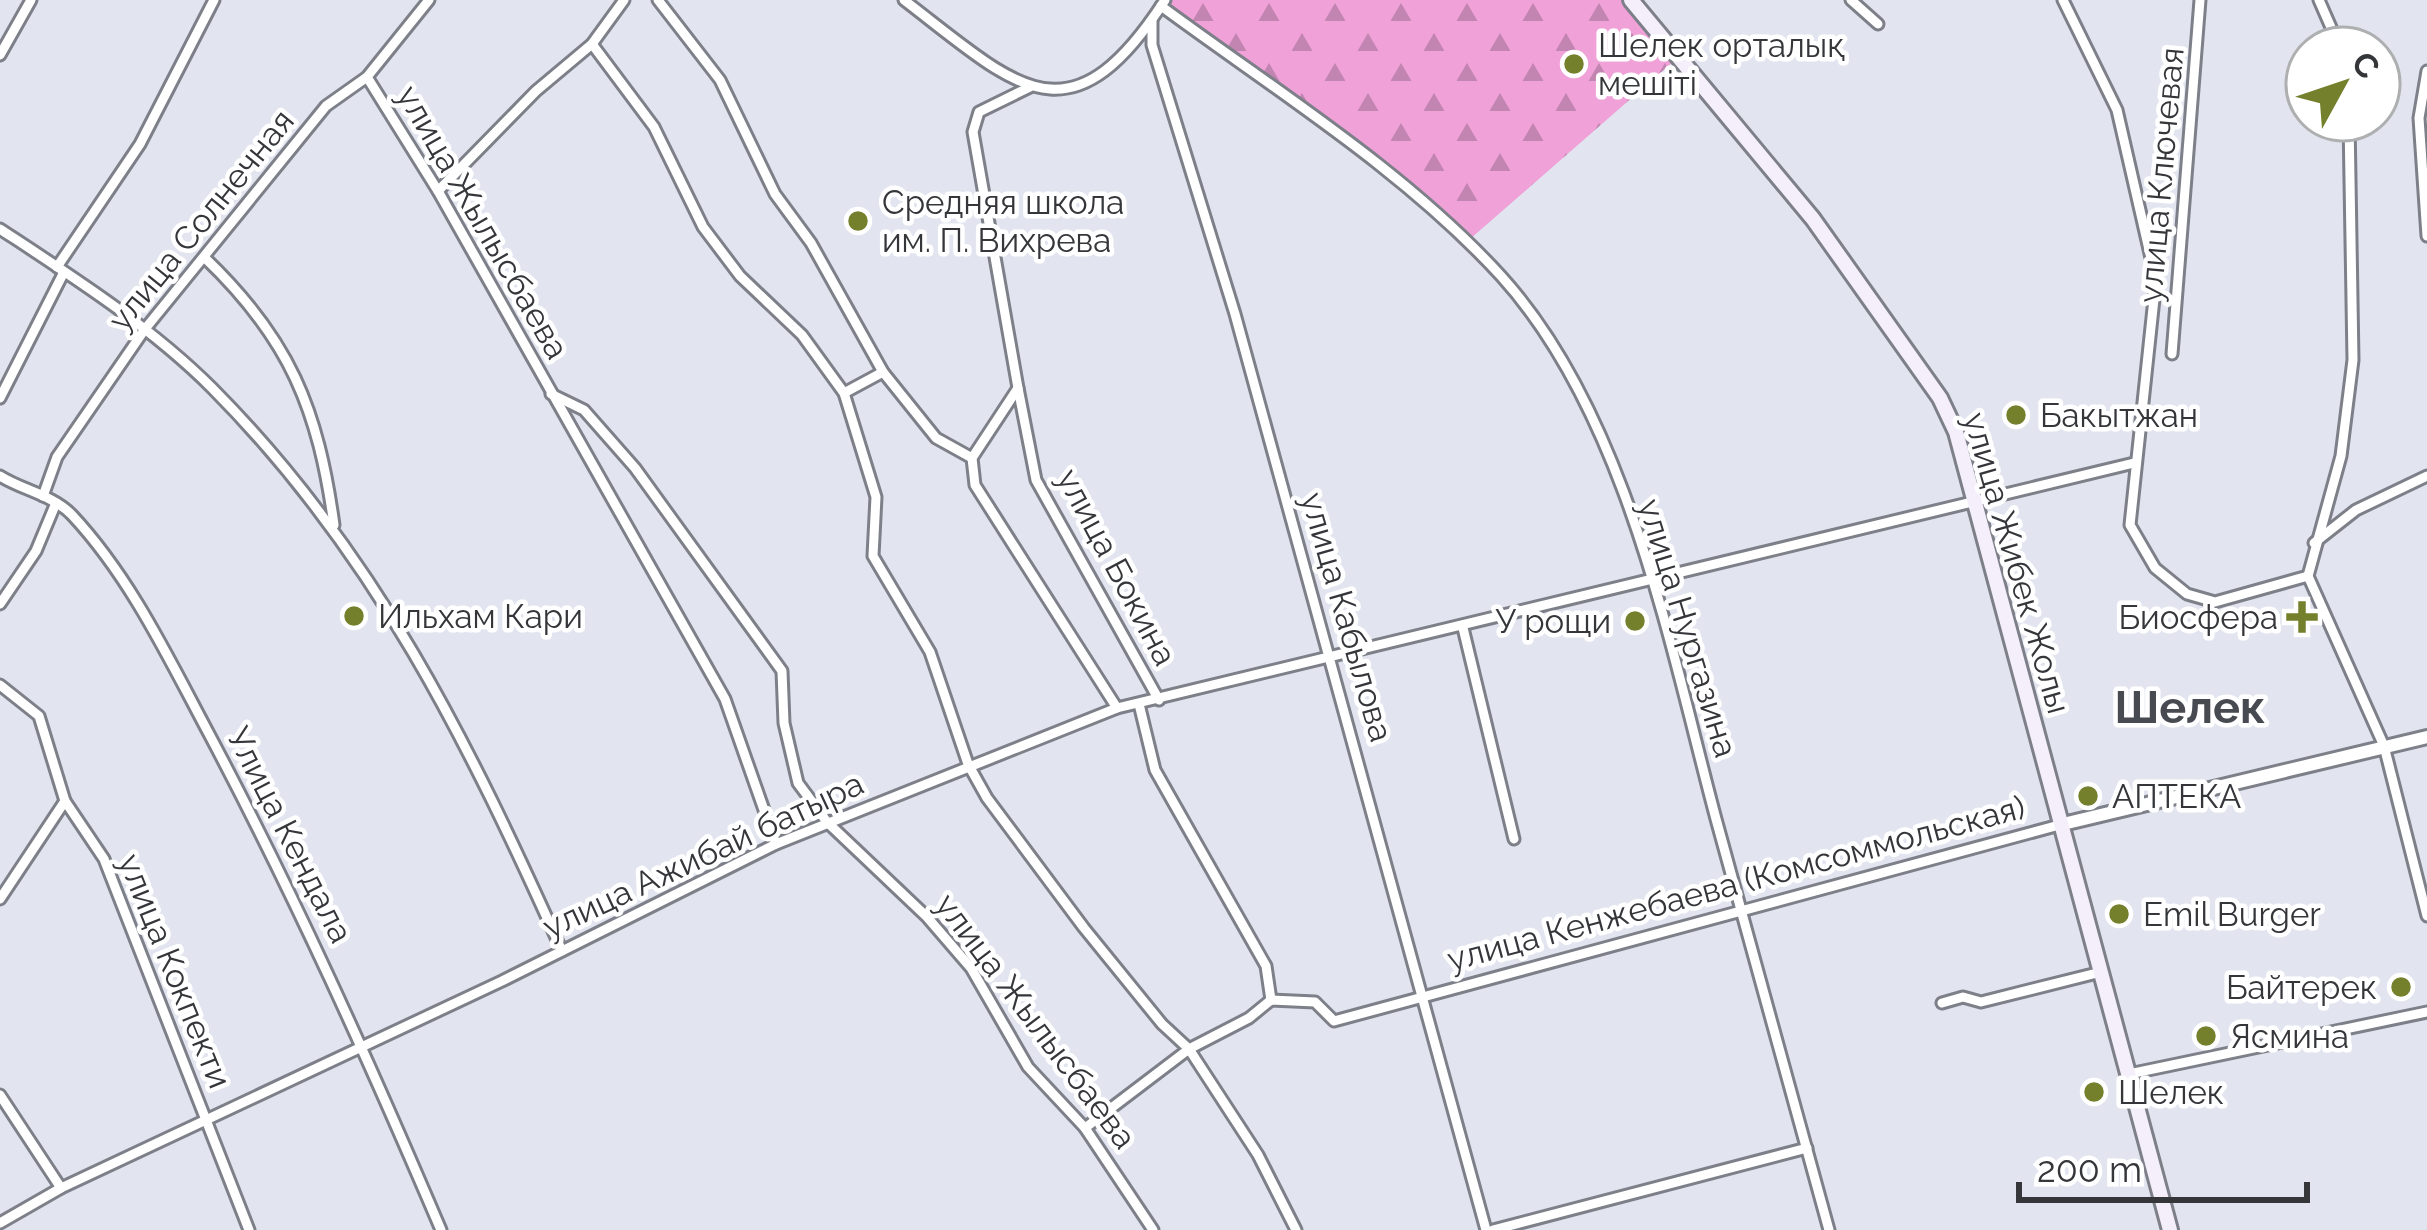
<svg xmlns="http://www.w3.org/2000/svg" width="2427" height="1230" viewBox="0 0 2427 1230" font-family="Raleway,sans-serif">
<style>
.forest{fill:url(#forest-firs)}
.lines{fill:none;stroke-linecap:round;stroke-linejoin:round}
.minor-casing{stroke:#7e8089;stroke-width:15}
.tertiary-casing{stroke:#7e8089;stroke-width:18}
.secondary-casing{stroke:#7e8089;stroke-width:20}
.minor{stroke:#fff;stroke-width:9}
.tertiary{stroke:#fff;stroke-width:12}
.secondary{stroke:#f5effb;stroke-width:14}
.poi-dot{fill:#74802c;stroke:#fff;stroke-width:4.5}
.labels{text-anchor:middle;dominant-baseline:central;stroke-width:9;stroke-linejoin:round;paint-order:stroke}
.poi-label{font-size:33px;fill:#35363a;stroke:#fff;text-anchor:start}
.street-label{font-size:33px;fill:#35363a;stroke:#fff}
.district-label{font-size:45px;font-weight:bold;fill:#484a52;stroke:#fff}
</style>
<defs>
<pattern id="forest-firs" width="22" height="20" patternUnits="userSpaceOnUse" patternTransform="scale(3)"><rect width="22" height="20" fill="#efa1d8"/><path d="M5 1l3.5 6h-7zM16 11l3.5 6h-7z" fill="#c284b0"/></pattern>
</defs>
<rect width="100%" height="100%" fill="#e2e5ef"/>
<path class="forest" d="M1166 0H1622L1674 61 1470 239 1426 197 1163 4Z"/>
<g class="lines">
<defs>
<g id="minor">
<path d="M658 0 720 80 775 194 811 243 883 372 936 438 972 458"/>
<path d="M904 0C1016 86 1069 148 1165 0"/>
<path d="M1851 0 1878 24"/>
<path d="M2063 0 2117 110 2156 280 2130 525 2155 568 2187 594 2215 602 2308 576 2384 746 2427 916"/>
<path d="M2319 0 2340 48"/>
<path d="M1161 6C1276 91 1404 170 1501 276 1627 415 1669 643 1716 819 1753 956 1792 1093 1829 1230"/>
<path d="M1152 20V45L1235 314 1486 1230"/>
<path d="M592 44 654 127 703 227 740 276 802 335 844 393 876 497 873 556 930 652 968 764 987 798 1084 928 1162 1024 1189 1049 1258 1155 1296 1230"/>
<path d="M0 55 31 0"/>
<path d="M2427 71 2419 118 2427 236"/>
<path d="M367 77 438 191 725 699 776 844"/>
<path d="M1030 87 979 112 973 132 1018 388 972 458 975 485 1117 708"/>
<path d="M438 191 536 91 592 44 624 0"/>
<path d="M0 229C73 277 150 326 212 388 376 553 468 742 562 951"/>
<path d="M204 257C290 339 318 409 334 525"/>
<path d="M57 267 140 144 214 0"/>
<path d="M2172 354 2200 0"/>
<path d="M1018 388 1036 480 1159 700"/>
<path d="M844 393 883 372"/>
<path d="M551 394 584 410 635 468 782 671 784 723 798 783 827 822 927 917 971 968 1028 1067 1085 1128 1153 1230"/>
<path d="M0 398 64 272"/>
<path d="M0 476C22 490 53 495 72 515 130 577 168 657 208 732 294 894 369 1061 441 1230"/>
<path d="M43 496 57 457 145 329 326 106 367 77 429 0"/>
<path d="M2314 543 2356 510 2427 476"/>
<path d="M2308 576 2341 456 2353 360 2349 120"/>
<path d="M0 604 36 551 56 503"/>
<path d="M1463 628 1514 839"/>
<path d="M0 685 39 716 65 801 104 859 249 1230"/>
<path d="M1139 704 1155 770 1266 966 1271 1000"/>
<path d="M0 899 65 801"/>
<path d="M1942 1003 1963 997 1981 1002 2101 972"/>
<path d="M2129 1074 2427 1012"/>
<path d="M0 1095 61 1188"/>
<path d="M1085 1128 1189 1049 1249 1018 1271 1000 1315 1002 1334 1021 2063 824"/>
<path d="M0 1223 61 1188 502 981 776 844 1117 708 2134 463"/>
<path d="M1493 1230 1807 1148"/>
</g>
<path id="tertiary" d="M2063 824 2427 737"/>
<path id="secondary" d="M1631 0 1813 219 1940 398 1956 432 2170 1230"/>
</defs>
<use href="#minor" class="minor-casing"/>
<use href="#tertiary" class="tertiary-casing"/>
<use href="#secondary" class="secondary-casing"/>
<use href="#minor" class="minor"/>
<use href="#tertiary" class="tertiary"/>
<use href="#secondary" class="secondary"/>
</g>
<g class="poi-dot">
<circle cx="1574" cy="64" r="12"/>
<circle cx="858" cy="221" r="12"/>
<circle cx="2016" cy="415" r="12"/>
<circle cx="354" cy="616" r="12"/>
<path d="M2296 599h12v12h12v12h-12v12h-12v-12h-12v-12h12z"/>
<circle cx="1635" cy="621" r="12"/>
<circle cx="2088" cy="796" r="12"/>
<circle cx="2119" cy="914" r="12"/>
<circle cx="2401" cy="987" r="12"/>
<circle cx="2206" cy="1036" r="12"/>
<circle cx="2094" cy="1092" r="12"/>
</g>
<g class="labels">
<g class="poi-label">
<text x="1598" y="45">Шелек орталық<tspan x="1598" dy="38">мешіті</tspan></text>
<text x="882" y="202">Средняя школа<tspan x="882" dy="38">им. П. Вихрева</tspan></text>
<text x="2040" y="415">Бакытжан</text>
<text x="378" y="616">Ильхам Кари</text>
<text x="2278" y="617" text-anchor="end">Биосфера</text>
<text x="1611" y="621" text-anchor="end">У рощи</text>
<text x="2112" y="796">АПТЕКА</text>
<text x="2143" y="914">Emil Burger</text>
<text x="2377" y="987" text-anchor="end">Байтерек</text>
<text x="2230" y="1036">Ясмина</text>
<text x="2118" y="1092">Шелек</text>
</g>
<g class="street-label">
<text transform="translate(2161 175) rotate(-85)">улица Ключевая</text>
<text transform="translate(201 220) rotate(-51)">улица Солнечная</text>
<text transform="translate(483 222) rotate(60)">улица Жылысбаева</text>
<text transform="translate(2017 563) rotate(74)">улица Жибек Жолы</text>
<text transform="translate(1117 567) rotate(62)">улица Бокина</text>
<text transform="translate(1347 617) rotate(74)">улица Кабылова</text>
<text transform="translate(1688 628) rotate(73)">улица Нургазина</text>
<text transform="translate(290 835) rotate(63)">Улица Кендала</text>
<text transform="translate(703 855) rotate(-25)">улица Ажибай батыра</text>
<text transform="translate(1736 883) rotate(-15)">улица Кенжебаева (Комсоммольская)</text>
<text transform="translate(175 971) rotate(68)">улица Кокпекти</text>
<text transform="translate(1036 1021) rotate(53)">улица Жылысбаева</text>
</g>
<g class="district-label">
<text x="2190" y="707">Шелек</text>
</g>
</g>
<g transform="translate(2343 84) rotate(50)"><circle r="57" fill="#ffffff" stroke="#aeafb0" stroke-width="3"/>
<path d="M0-9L21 45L0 30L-21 45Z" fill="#74802c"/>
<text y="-18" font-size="33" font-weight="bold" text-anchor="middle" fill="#35363a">С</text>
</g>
<path d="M2019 1182v18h288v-18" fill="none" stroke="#35363a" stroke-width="6"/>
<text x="2037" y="1182" font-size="36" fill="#35363a" stroke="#ffffff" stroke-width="9" paint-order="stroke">200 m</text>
</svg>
